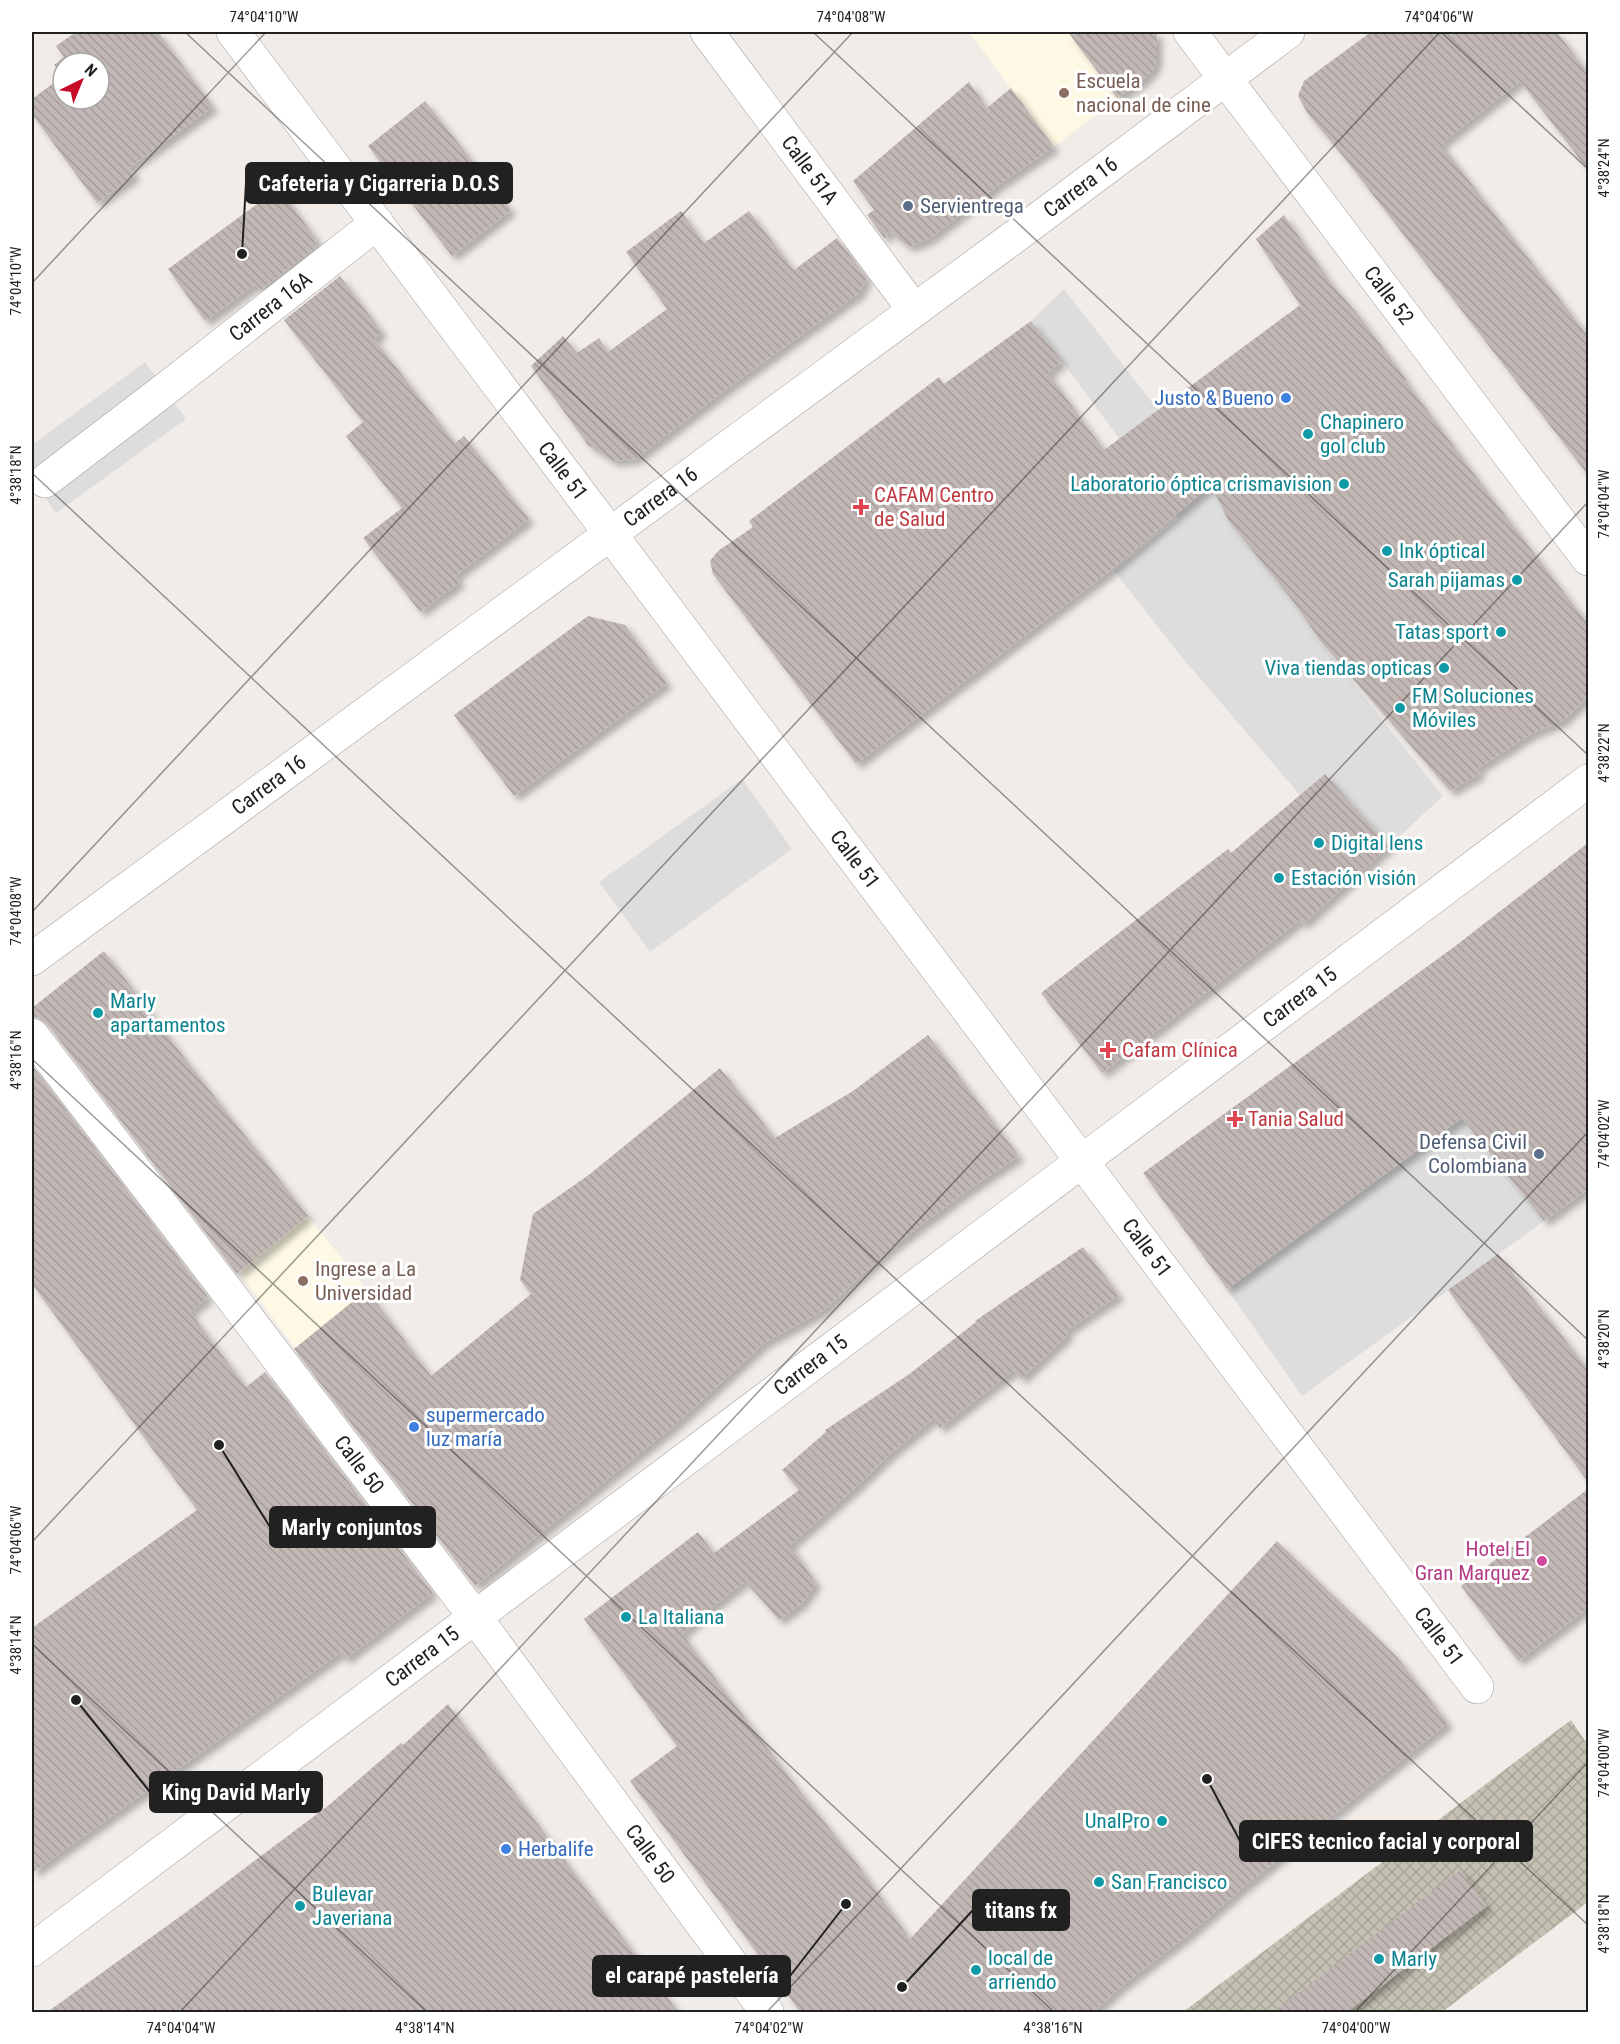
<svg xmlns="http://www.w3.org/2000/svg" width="1620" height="2044" viewBox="0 0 1620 2044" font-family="'Roboto Condensed',sans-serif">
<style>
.education{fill:#fef9e4}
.construction{fill:url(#construction-cross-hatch)}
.parking{fill:#ddd}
.building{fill:url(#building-back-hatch);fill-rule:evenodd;filter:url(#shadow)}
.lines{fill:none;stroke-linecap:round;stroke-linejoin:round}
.minor-casing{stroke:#a2a2a2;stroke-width:34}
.tertiary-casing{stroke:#a2a2a2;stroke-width:34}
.minor{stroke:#fff;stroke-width:33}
.tertiary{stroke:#fff;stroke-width:33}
.ticks{fill:none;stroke:#212121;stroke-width:1.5;stroke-opacity:0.45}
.education-dot{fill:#8d6e63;stroke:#fff;stroke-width:2}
.service-dot{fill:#5c6f8a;stroke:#fff;stroke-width:2}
.shop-dot{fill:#3f7fe0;stroke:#fff;stroke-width:2}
.culture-dot{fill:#0f9aa8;stroke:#fff;stroke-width:2}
.health-dot{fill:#e0444e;stroke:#fff;stroke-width:2}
.hotel-dot{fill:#d1479c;stroke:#fff;stroke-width:2}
.labels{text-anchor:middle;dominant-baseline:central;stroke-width:6;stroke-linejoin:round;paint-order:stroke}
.education-label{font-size:21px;fill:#785e54;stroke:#fff;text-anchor:start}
.street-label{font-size:21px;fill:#212121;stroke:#fff}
.service-label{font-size:21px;fill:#4e5e75;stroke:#fff;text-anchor:start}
.shop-label{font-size:21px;fill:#366cbe;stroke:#fff;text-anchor:start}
.culture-label{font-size:21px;fill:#0d838f;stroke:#fff;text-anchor:start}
.health-label{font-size:21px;fill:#be3a42;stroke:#fff;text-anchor:start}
.hotel-label{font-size:21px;fill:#b23c85;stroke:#fff;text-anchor:end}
.leader{fill:none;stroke:#212121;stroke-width:2}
.callout-dot{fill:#212121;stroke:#fff;stroke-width:2}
.callout{fill:#212121;stroke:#212121;stroke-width:2}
.callout-label{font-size:22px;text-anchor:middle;font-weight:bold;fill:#fff}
.neatline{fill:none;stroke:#212121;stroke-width:2}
.ticks-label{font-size:15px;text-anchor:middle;fill:#212121}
</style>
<defs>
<pattern id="construction-cross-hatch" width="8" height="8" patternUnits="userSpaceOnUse" patternTransform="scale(1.5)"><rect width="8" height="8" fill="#c5c2b3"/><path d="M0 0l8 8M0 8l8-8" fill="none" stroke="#a9a69a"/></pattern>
<pattern id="building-back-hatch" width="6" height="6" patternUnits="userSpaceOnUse" patternTransform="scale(1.5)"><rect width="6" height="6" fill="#c1b7b4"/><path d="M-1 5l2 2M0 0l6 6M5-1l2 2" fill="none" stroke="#a69d9a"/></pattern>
<filter id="shadow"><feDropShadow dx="5.5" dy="5.5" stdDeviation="3" flood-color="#0004"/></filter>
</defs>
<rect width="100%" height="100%" fill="#f1ece8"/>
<g class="education">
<path d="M969 32H1068L1117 98 1054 147Z"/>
<path d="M308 1216 367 1290 295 1348 239 1272Z"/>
</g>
<path class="construction" d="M1571 1720 1588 1745V1902L1442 2012H1183Z"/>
<g class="parking">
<path d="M1064 289 1158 410 1214 490 1227 518 1292 600 1321 643 1443 796 1389 846 1325 774 1300 795 1180 655 1114 571 1178 519 1062 361 1031 321Z"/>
<path d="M145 362 186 419 56 513 32 479V445Z"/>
<path d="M742 779 792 849 650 952 599 882Z"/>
<path d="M1462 1118 1544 1221 1302 1396 1227 1289Z"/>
</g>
<g class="building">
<path d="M76 32H158L213 107 129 168 135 175 97 203 32 114V99L63 76 54 65 64 57 56 46ZM63 63H99V99H63Z"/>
<path d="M1068 32H1157V58L1154 69 1141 82 1117 98Z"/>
<path d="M1371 32H1557L1588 73V170L1520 81 1441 144 1588 336V475L1343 156 1308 114 1298 96 1304 81Z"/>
<path d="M969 82 987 108 1011 88 1054 147 1001 183 929 239 909 247 889 231 885 239 867 215 874 210 853 181Z"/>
<path d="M425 101 511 210 452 256 368 146Z"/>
<path d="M279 188 317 240 314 242 317 246 261 290 256 284 205 321 168 269Z"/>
<path d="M681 211 704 243 749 211 794 270 837 238 867 278 859 293 729 387 635 459 613 461 588 445 531 366 563 336 577 353 599 338 608 352 667 309 626 252Z"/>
<path d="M1284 215 1331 283 1360 317 1406 379 1405 380 1486 490 1588 624V697L1562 721 1531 734 1477 769 1481 773 1450 791 1321 642 1292 600 1228 520 1211 485 1106 574 856 764 713 574 710 561 718 551 753 527 749 521 939 377 944 384 1031 321 1062 361 1048 373 1104 450 1300 305 1256 239Z"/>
<path d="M340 276 382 332 374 339 455 443 464 436 529 519 455 576 460 582 420 612 363 538 402 508 346 436 363 422 284 320Z"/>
<path d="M588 616 625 625 667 683 514 796 454 715Z"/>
<path d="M1325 774 1389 846 1303 924 1300 920 1102 1073 1041 993 1228 849 1231 853Z"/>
<path d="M1588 843V1189L1544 1221 1462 1118 1227 1289 1143 1173 1454 947Z"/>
<path d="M104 951 186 1060 308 1216 237 1274 47 1024 40 1018 32 1017V1008Z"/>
<path d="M928 1035 1019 1156 968 1190 920 1226 890 1249 824 1310 764 1343 677 1423 475 1586 294 1349 367 1290 431 1376 531 1294 520 1280 533 1214 590 1174 720 1068 775 1138 853 1091Z"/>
<path d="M32 1065 208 1297 190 1312 246 1387 265 1372 433 1593 345 1659 340 1653 32 1873V1628L197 1510 32 1284Z"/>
<path d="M1083 1247 1119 1295 1066 1331 1068 1335 1021 1379 1014 1370 940 1428 933 1419 890 1454 856 1487 790 1545 816 1583 802 1603 779 1620 745 1581 712 1607 682 1634 790 1778 858 1865 910 1939 1277 1541 1397 1657 1448 1723 1240 1890 1188 1935 1124 1984 1092 2013H801L630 1781 677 1746 584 1619 698 1532 714 1553 799 1490 782 1470 826 1432 825 1430 908 1375 976 1322 975 1321Z"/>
<path d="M1498 1254 1588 1369V1482L1448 1290Z"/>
<path d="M1588 1489V1608L1518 1661 1461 1586Z"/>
<path d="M448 1704 679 2013H46L189 1910 329 1805 401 1743 403 1745Z"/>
<path d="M1460 1870 1487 1906 1346 2013H1272Z"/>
</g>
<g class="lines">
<defs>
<g id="minor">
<path id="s1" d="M707 32 914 310"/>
<path id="s2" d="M45 481 163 391 377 223"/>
<path id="s3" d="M32 959 1010 240 1288 32"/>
<path id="s4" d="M32 1035 475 1617 767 2012"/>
<path id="s5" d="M32 1950 1588 781"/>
</g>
<g id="tertiary">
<path id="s6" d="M233 32 1477 1687"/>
<path id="s7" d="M1190 32 1588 559"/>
</g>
</defs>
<use href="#minor" class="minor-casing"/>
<use href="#tertiary" class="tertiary-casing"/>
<use href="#minor" class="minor"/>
<use href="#tertiary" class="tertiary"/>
</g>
<path class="ticks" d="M185 32 1588 1340M813 32 1588 755M1441 32 1588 169M32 283 266 32M32 473 1588 1925M32 912 853 32M32 1059 1054 2012M32 1542 1440 32M32 1644 427 2012M180 2012 1588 502M767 2012 1588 1132M1355 2012 1588 1762"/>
<g class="education-dot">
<circle cx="1064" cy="93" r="6"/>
<circle cx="303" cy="1281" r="6"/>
</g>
<g class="service-dot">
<circle cx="908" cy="206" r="6"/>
<circle cx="1539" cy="1154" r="6"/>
</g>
<g class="shop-dot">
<circle cx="1286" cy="398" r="6"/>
<circle cx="414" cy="1427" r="6"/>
<circle cx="506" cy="1849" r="6"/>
</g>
<g class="culture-dot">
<circle cx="1308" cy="434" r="6"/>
<circle cx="1344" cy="484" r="6"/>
<circle cx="1387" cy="551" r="6"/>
<circle cx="1517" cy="580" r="6"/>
<circle cx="1501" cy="632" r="6"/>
<circle cx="1444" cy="668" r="6"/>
<circle cx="1400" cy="708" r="6"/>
<circle cx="1319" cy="843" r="6"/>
<circle cx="1279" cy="878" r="6"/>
<circle cx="98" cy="1013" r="6"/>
<circle cx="626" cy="1617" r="6"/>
<circle cx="1162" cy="1821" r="6"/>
<circle cx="1099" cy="1882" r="6"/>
<circle cx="300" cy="1906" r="6"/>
<circle cx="1379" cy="1959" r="6"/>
<circle cx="976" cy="1970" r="6"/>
</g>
<g class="health-dot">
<path d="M858 498h6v6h6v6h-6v6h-6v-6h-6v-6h6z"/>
<path d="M1105 1041h6v6h6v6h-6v6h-6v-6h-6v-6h6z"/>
<path d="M1232 1110h6v6h6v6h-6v6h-6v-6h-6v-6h6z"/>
</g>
<circle class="hotel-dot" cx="1542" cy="1561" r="6"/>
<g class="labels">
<g class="education-label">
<text x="1076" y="81">Escuela<tspan x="1076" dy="24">nacional de cine</tspan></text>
<text x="315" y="1269">Ingrese a La<tspan x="315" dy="24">Universidad</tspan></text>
</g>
<g class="street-label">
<text stroke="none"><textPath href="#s1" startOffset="172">Calle 51A</textPath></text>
<text stroke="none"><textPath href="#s3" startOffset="1302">Carrera 16</textPath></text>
<text stroke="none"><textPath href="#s7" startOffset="330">Calle 52</textPath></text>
<text stroke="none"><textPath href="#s2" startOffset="285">Carrera 16A</textPath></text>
<text stroke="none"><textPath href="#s6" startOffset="549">Calle 51</textPath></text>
<text stroke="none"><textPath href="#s3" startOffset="780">Carrera 16</textPath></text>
<text stroke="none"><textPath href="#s3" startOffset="294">Carrera 16</textPath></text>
<text stroke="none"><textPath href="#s6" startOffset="1035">Calle 51</textPath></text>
<text stroke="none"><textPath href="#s5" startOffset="1586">Carrera 15</textPath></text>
<text stroke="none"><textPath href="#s6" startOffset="1521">Calle 51</textPath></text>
<text stroke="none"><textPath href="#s5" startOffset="974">Carrera 15</textPath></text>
<text stroke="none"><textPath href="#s4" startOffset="540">Calle 50</textPath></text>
<text stroke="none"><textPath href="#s6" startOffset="2007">Calle 51</textPath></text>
<text stroke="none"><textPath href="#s5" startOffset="488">Carrera 15</textPath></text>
<text stroke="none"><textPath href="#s4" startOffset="1026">Calle 50</textPath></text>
</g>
<g class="service-label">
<text x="920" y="206">Servientrega</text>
<text x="1527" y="1142" text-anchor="end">Defensa Civil<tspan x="1527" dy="24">Colombiana</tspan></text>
</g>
<g class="shop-label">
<text x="1274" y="398" text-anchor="end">Justo &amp; Bueno</text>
<text x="426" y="1415">supermercado<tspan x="426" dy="24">luz maría</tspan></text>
<text x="518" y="1849">Herbalife</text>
</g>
<g class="culture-label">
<text x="1320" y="422">Chapinero<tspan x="1320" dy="24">gol club</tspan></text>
<text x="1332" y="484" text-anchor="end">Laboratorio óptica crismavision</text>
<text x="1399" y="551">Ink óptical</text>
<text x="1505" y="580" text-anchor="end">Sarah pijamas</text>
<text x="1489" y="632" text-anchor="end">Tatas sport</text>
<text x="1432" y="668" text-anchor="end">Viva tiendas opticas</text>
<text x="1412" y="696">FM Soluciones<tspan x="1412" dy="24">Móviles</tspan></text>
<text x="1331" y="843">Digital lens</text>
<text x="1291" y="878">Estación visión</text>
<text x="110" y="1001">Marly<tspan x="110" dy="24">apartamentos</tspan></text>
<text x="638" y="1617">La Italiana</text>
<text x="1150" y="1821" text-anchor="end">UnalPro</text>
<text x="1111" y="1882">San Francisco</text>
<text x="312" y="1894">Bulevar<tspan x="312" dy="24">Javeriana</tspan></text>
<text x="988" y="1958">local de<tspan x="988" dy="24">arriendo</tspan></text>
<text x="1391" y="1959">Marly</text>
</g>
<g class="health-label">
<text x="874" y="495">CAFAM Centro<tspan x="874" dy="24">de Salud</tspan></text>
<text x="1122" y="1050">Cafam Clínica</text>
<text x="1248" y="1119">Tania Salud</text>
</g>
<g class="hotel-label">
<text x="1530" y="1549">Hotel El<tspan x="1530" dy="24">Gran Marquez</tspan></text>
</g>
</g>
<path class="leader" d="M242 254L246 183M219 1445L270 1527M76 1700L150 1792M1207 1779L1240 1841M902 1987L973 1910M846 1904L790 1976"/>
<g class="callout-dot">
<circle cx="242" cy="254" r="6"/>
<circle cx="219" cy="1445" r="6"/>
<circle cx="76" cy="1700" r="6"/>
<circle cx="1207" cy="1779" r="6"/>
<circle cx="902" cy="1987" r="6"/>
<circle cx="846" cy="1904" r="6"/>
</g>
<g class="callout">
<rect x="246" y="163" width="266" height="40" rx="6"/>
<rect x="270" y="1507" width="165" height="40" rx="6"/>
<rect x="150" y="1772" width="172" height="40" rx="6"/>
<rect x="1240" y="1821" width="292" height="40" rx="6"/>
<rect x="973" y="1890" width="96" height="40" rx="6"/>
<rect x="593" y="1956" width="197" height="40" rx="6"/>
</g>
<g class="callout-label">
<text x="379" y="191">Cafeteria y Cigarreria D.O.S</text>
<text x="352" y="1535">Marly conjuntos</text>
<text x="236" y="1800">King David Marly</text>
<text x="1386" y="1849">CIFES tecnico facial y corporal</text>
<text x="1021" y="1918">titans fx</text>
<text x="692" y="1983">el carapé pastelería</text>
</g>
<rect width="1620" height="2044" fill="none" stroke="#ffffff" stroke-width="66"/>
<g transform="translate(81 81) rotate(43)"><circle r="28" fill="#ffffff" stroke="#a6a6a6" stroke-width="1.5"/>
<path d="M0-4.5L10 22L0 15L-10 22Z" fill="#c80a2a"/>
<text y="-9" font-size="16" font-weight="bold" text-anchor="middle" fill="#212121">N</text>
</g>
<rect x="33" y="33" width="1554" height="1978" class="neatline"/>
<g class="ticks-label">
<text x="264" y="22">74°04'10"W</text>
<text x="851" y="22">74°04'08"W</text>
<text x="1439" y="22">74°04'06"W</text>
<text transform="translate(1604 168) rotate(-90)" y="5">4°38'24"N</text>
<text transform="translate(16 281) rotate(-90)" y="5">74°04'10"W</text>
<text transform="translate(16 475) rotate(-90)" y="5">4°38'18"N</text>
<text transform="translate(1604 504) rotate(-90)" y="5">74°04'04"W</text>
<text transform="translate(1604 753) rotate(-90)" y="5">4°38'22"N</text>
<text transform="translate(16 911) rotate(-90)" y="5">74°04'08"W</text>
<text transform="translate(16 1060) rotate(-90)" y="5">4°38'16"N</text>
<text transform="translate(1604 1134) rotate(-90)" y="5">74°04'02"W</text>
<text transform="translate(1604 1339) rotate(-90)" y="5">4°38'20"N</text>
<text transform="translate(16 1540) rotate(-90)" y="5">74°04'06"W</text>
<text transform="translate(16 1645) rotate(-90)" y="5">4°38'14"N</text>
<text transform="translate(1604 1763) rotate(-90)" y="5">74°04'00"W</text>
<text transform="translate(1604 1924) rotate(-90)" y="5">4°38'18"N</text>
<text x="181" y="2033">74°04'04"W</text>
<text x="425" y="2033">4°38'14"N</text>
<text x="769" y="2033">74°04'02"W</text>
<text x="1053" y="2033">4°38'16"N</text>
<text x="1356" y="2033">74°04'00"W</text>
</g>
</svg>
